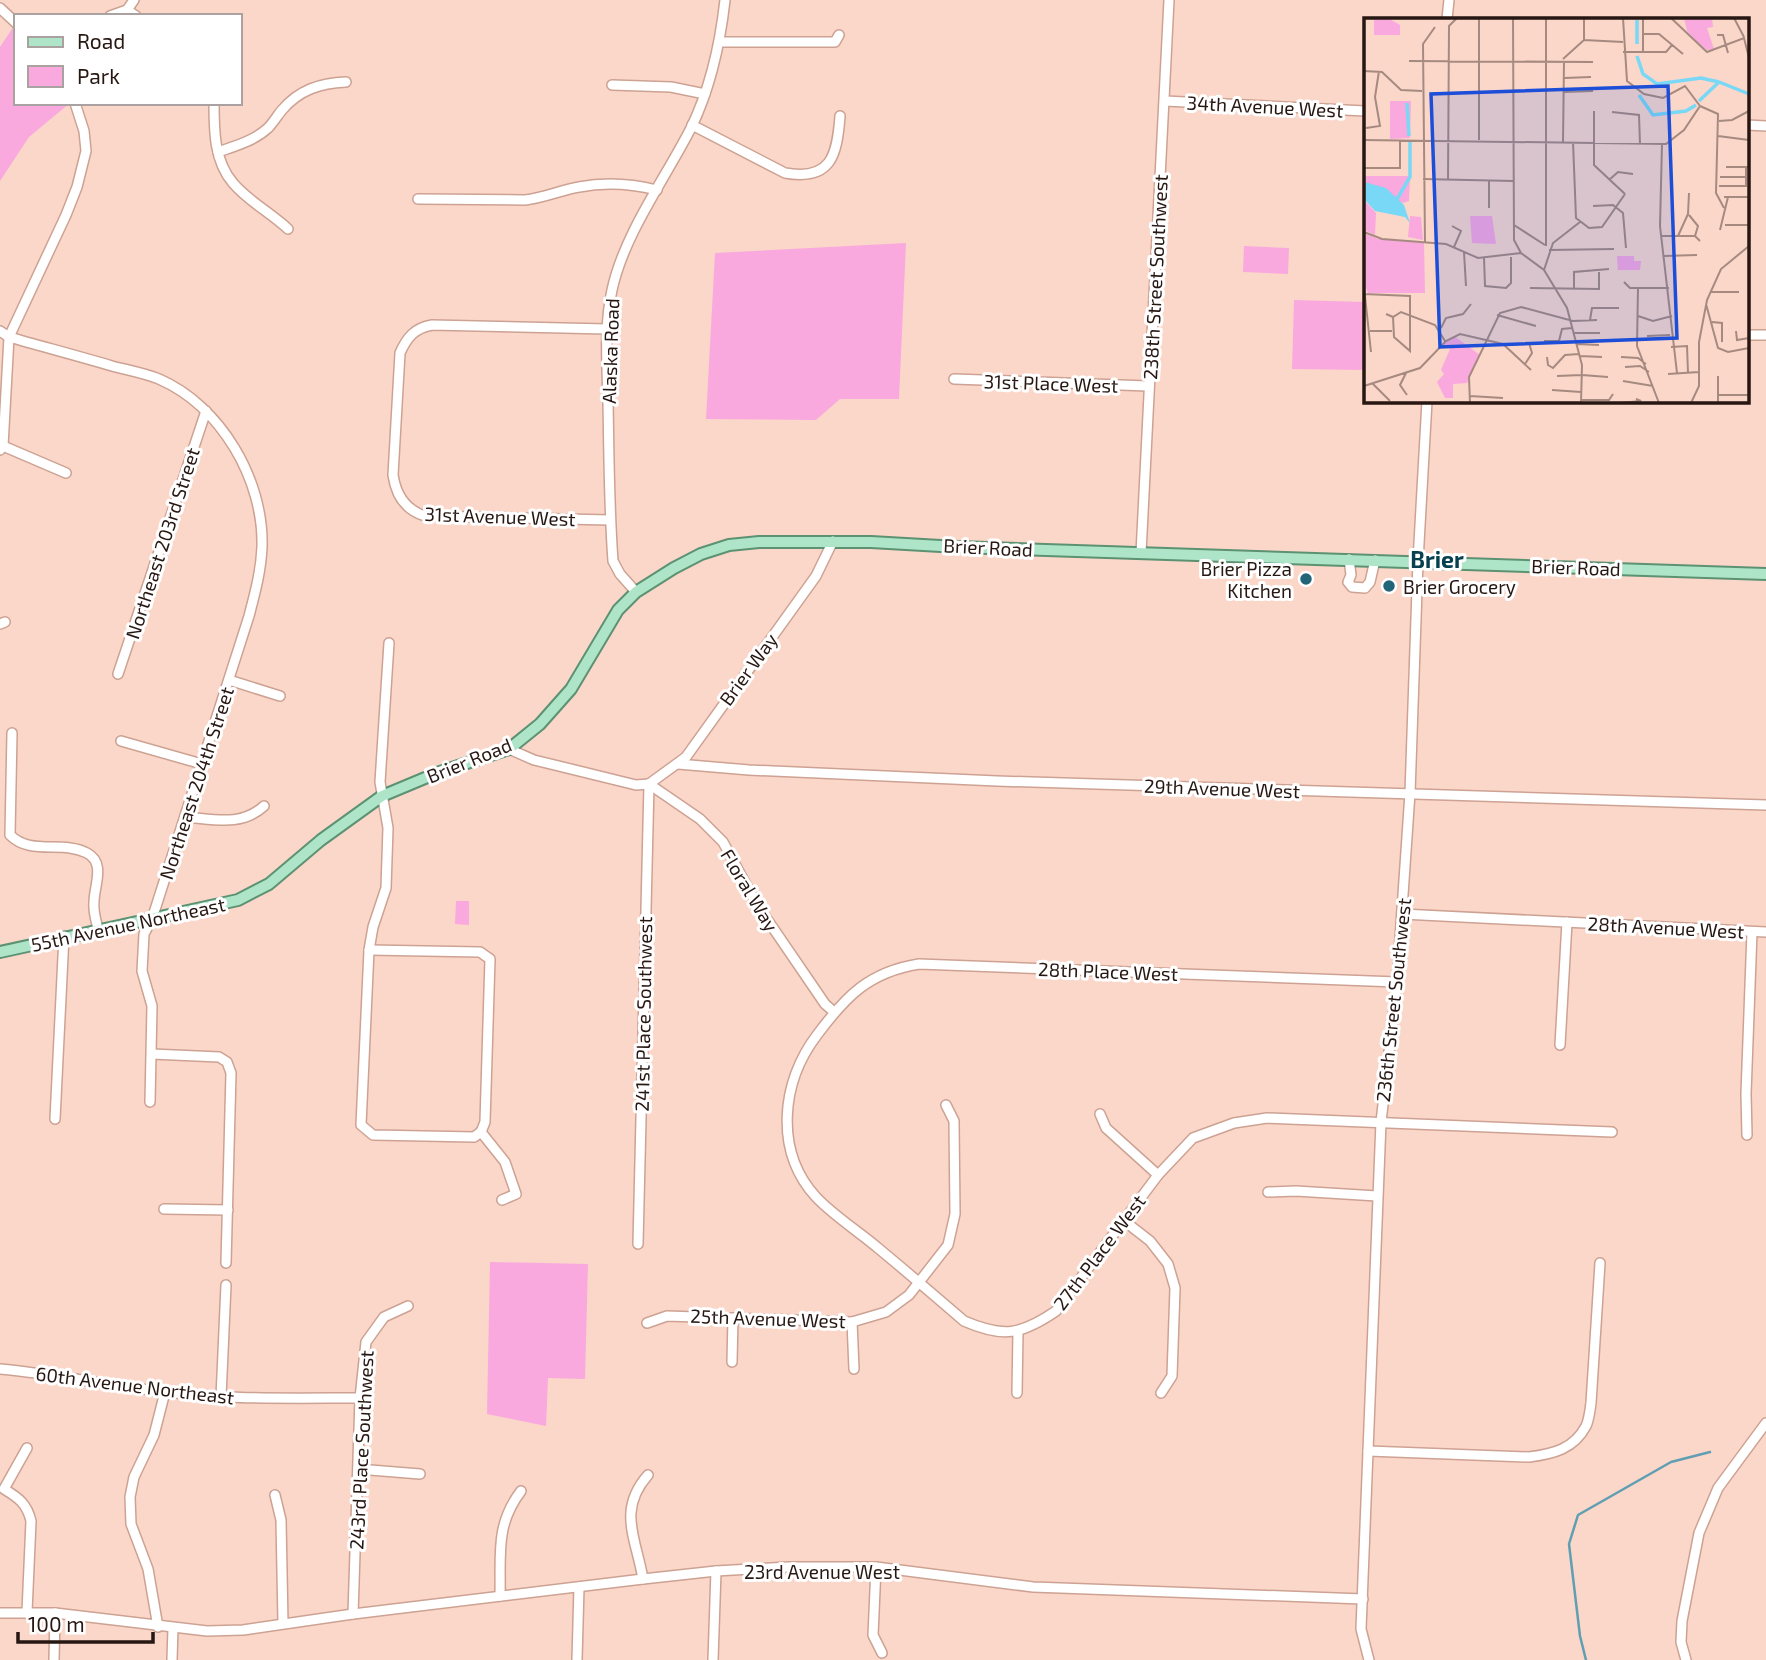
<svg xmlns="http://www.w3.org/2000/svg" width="1766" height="1660" viewBox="0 0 1766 1660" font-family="'Exo 2',sans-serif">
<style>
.green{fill:#f9a9de}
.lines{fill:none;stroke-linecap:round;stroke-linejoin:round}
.stream{stroke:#609eb1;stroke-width:2.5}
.minor-casing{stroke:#cda293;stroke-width:12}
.major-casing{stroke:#5c9272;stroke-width:14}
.minor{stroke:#fff;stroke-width:9}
.major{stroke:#aee5c9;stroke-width:10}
.poi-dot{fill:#226578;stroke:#fff;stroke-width:2.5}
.labels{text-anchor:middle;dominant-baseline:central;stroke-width:6;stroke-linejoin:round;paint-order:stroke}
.street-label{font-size:19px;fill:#271712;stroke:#fff}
.poi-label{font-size:19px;fill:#271712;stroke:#fff;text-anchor:end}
.quarter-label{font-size:23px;font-weight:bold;fill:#074150;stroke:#fff}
.inset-river{fill:none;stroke:#78d8f5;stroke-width:3.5}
.inset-road{fill:none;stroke:#a68a80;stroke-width:2}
.view{fill:#1d4ed8;fill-opacity:0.15;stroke:#1d4ed8;stroke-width:3.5}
.inset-edge{fill:none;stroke:#271712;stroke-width:3.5}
</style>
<rect width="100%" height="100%" fill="#fbd7ca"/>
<g class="green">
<path d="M14 26 16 28V103H70L29 137 0 181V47Z"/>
<path d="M906 243 899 399H840L816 420 706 419 715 253Z"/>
<path d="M1244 246 1289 248 1288 274 1243 272Z"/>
<path d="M1294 300 1365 302V370L1292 369Z"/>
<path d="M456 901H469V925L455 924Z"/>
<path d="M490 1262 588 1264 585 1379 548 1378 546 1426 487 1414Z"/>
</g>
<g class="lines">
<path class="stream" d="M1586 1660 1580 1636 1569 1544 1578 1515 1671 1462 1710 1452"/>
<defs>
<g id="minor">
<path d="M0 8 16 23"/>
<path d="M127 10 136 16"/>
<path d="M110 16 127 10 134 0"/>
<path d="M1447 19 1449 0"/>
<path d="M720 42H835L839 35"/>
<path d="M612 85 671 87 705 94"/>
<path d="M1165 101 1365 111"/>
<path d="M214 103C214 130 214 161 233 183 248 201 271 213 288 229"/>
<path d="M692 125 785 173C831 181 837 156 840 116"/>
<path d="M1747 125 1766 126"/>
<path d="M218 152C235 146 254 141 268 128 273 123 277 116 282 110 299 90 320 83 346 82"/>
<path d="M418 199 525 200C544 198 561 190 579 187 604 182 633 184 657 190"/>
<path d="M607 329 432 325C415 328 407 337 400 353L393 475C396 495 405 510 425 516L610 520"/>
<path d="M0 331 9 337C44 347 78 356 112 366 127 370 144 373 159 379 221 406 264 480 262 547 261 571 255 593 249 616L152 919 144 934 142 971 152 1006 150 1102"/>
<path d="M1747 335H1766"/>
<path d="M954 379 1148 386"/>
<path d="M3 446 66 473"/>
<path d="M0 450 3 446 9 337 66 215 77 187 86 151 84 131 75 103"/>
<path d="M1141 553 1169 0"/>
<path d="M1349 559 1351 575 1348 582 1352 587 1365 588 1370 582 1375 560"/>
<path d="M636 592 620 574 613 561C609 508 609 455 608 401 607 364 604 326 612 290 624 234 665 179 691 128 711 87 720 45 725 0"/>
<path d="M0 624 5 622"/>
<path d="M389 643 380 782 388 828 386 888 373 927 369 950 361 1125 373 1135 474 1137 481 1132"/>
<path d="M118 674 206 411"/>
<path d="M229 680 280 696"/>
<path d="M12 733 10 835C31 856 62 840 87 853 106 863 94 886 94 902 93 912 96 920 98 929"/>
<path d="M121 741 202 764"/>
<path d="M509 749 534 760 636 785 649 784"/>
<path d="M678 764 749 770 997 781 1766 805"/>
<path d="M649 784 686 757 816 576 833 541"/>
<path d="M649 784 700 819 723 842 756 903 825 1004 834 1012"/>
<path d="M185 817C214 819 241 827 264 806"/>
<path d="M1402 914 1766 932"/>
<path d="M369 950 480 952 490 959 485 1122 481 1132"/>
<path d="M1397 982 919 964C869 972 846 996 817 1035 781 1082 774 1151 816 1197 834 1216 858 1231 878 1248 907 1272 935 1296 964 1321 1003 1338 1021 1335 1056 1311L1158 1175 1193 1138 1234 1123 1267 1118 1612 1132"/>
<path d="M1560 1045 1567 922"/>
<path d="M152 1054 219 1057 227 1062 231 1073 226 1263"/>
<path d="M1100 1114 1106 1128 1158 1175"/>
<path d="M55 1119 64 936"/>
<path d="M481 1132 505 1162 516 1194 502 1200"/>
<path d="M1747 1135 1746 1094 1752 932"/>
<path d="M1268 1192 1296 1191 1377 1196"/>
<path d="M164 1209 228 1210"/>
<path d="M1123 1220 1150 1241 1168 1264 1175 1288 1172 1376 1161 1393"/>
<path d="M638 1244 649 784"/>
<path d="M852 1322 854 1369"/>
<path d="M647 1323 667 1316 852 1322 886 1312 909 1295 948 1245 955 1214 954 1121 946 1105"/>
<path d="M732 1362 733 1318"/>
<path d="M0 1369C56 1374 110 1386 166 1392 231 1400 295 1398 360 1398"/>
<path d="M1017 1393 1018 1332"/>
<path d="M221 1397 226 1285"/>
<path d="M27 1448 4 1489C19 1498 27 1504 31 1521L27 1612"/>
<path d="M1368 1451 1529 1457C1553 1454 1574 1449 1586 1426 1589 1420 1590 1410 1591 1403L1600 1263"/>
<path d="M358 1469 420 1474"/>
<path d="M275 1495 281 1520 283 1623"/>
<path d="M876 1567 873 1635 882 1653"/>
<path d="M643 1579C636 1538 617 1510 648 1475"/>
<path d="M500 1596C501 1555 495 1525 521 1491"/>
<path d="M0 1613H55L207 1631 243 1630 353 1614 643 1579 716 1571 788 1567H876L1033 1587 1363 1599"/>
<path d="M353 1614 360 1398 366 1342 384 1317 408 1306"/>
<path d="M158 1627 148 1569 131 1524 130 1497 134 1477 154 1435 165 1392"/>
<path d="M54 1660 55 1613"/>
<path d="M172 1660 173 1628"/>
<path d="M577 1660 579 1587"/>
<path d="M713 1660 716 1571"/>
<path d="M1369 1660 1361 1629 1381 1122 1397 982 1410 793 1418 561 1427 401"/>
<path d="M1686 1660 1681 1642 1682 1621 1699 1533 1718 1488 1766 1423"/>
</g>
<path id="major" d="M0 952 238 900 269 884 321 840 382 796 437 773 509 749 540 724 571 689 618 610 636 592 674 568 701 554 729 545 759 542H871L958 547 1766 574"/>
</defs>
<use href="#minor" class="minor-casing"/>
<use href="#major" class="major-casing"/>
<use href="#minor" class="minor"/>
<use href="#major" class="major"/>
</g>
<g class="poi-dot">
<circle cx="1306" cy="579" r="7"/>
<circle cx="1389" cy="586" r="7"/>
</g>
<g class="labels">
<g class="street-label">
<text transform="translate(1265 106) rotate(3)">34th Avenue West</text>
<text transform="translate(1155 277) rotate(-87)">238th Street Southwest</text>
<text transform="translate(610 351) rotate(-88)">Alaska Road</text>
<text transform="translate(1051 383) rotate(2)">31st Place West</text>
<text transform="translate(500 516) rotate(2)">31st Avenue West</text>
<text transform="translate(162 543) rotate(-72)">Northeast 203rd Street</text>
<text transform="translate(988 547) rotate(3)">Brier Road</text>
<text transform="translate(1576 567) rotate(2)">Brier Road</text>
<text transform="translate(748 669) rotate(-54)">Brier Way</text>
<text transform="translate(469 760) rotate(-22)">Brier Road</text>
<text transform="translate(196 783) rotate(-72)">Northeast 204th Street</text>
<text transform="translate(1222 788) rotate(2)">29th Avenue West</text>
<text transform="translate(750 890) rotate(59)">Floral Way</text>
<text transform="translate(128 924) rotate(-12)">55th Avenue Northeast</text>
<text transform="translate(1666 927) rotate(3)">28th Avenue West</text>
<text transform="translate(1108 971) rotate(2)">28th Place West</text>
<text transform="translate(1393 1000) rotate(-84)">236th Street Southwest</text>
<text transform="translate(643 1014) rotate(-89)">241st Place Southwest</text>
<text transform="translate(1099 1252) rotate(-53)">27th Place West</text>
<text transform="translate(768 1318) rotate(2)">25th Avenue West</text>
<text transform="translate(135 1385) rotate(7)">60th Avenue Northeast</text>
<text transform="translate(361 1450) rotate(-87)">243rd Place Southwest</text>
<text x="822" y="1571">23rd Avenue West</text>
</g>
<g class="poi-label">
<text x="1292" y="568">Brier Pizza<tspan x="1292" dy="22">Kitchen</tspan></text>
<text x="1403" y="586" text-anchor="start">Brier Grocery</text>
</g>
<g class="quarter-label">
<text x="1437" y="559">Brier</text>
</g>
</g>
<g transform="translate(1364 18)">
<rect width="385" height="385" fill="#fbd7ca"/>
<path d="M10 0H24L36 7V17H10ZM320 0H348L349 9 343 10 350 31 343 32 333 24 323 13ZM26 83H47L46 120 26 121ZM0 158H46L45 183 39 185 0 164ZM0 182 12 195 11 217 0 212ZM46 198 57 199 59 222 44 219ZM106 198H128L132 226 108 225ZM0 215 14 221 60 225 61 275H4L0 266ZM253 238H270V243H277L276 252H254ZM90 318 116 337 103 365 89 366V380H81L73 364 80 356 77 352 86 331 79 327Z" fill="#f9a9de"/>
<path d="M0 164 22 170 40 187 46 205 41 199 11 193 0 181Z" fill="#78d8f5"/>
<path class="inset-river" d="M273 2V26M273 38 279 56 293 66 337 60 355 64M275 77 289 97 322 93 332 87M335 83 355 64 385 76M43 85 45 118M33 181 46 159V124"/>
<path class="inset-road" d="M149 0 150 222 157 235 180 252 203 290 218 347 217 385M220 0V22M259 0 263 63 280 76 299 80 321 68 336 88M307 0 343 34 380 20 385 40M370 0 380 19M279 16H295L319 36M353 17H359L364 35M220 22 259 24M279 33V0M259 34H302L308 27M199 41 220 22M45 43 229 44M0 53 18 54 37 72 58 73M200 60 227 59M200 74 229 73M336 88 354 96 352 175 360 190M230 93V147L261 176M248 94 275 97 276 126M355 103 368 102 385 93M2 110 16 108 11 79 15 53M354 118 385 122M0 122 302 126 320 112 336 88M115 122V0M199 124 200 43M209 124 212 200 225 210 238 209 261 176M298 126 296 208 313 355M362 149H385M0 150H36V122M356 159H381M59 161 149 163M84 162 85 8 93 0M245 162 254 154 269 156M125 163V190M355 168H382V149M360 179H385M229 188 249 187 259 195 262 230M325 197 334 208 331 218M150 207 181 227M361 207H385M88 208 97 213 90 229M356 212 364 179M0 214 18 221 82 226 114 240 157 235M297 218H331L336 223M314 218 324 196 325 175M61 224 59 26 71 9M182 228V0M185 232 250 231M100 234 102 268M300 238 333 237M120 240 121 268 142 270 147 265V239M180 252 189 225 216 204M260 264 266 270H305M0 269 7 334M166 270 235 271V254M274 270 273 328 295 385M210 271V254L245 251M346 274H375M0 276 46 278V333L30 319 29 299M342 286 354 330 364 334 385 330M22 296 29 299 37 294 71 307 81 323M133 297 172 308M274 298 289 303 308 298M226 302 228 290H255M348 304 358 305V324M77 310 82 300 99 296 107 286M6 313H28M372 313 373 322 385 320M209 315H236M283 318 306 317M180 323H195L198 311 208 310M213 326 235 327M307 329 323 328 324 355M216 338 238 339M183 339 184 347 189 350 201 337 215 336M257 339 274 340 282 346M161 346 168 335 165 325M261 349 276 348 285 354M42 355 36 367 43 377M304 356 335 354M218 357 244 359M193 358 218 357M259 363 289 368M8 365 26 383M0 368 56 350 82 323 96 316 139 326 167 352M188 372 217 374M354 377H385M106 378 139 380M217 382H245L249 376M106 385 105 359 136 295 157 289 209 303 233 302M256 385 277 383 272 381M327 385 335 368V324L343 282 357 251 385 228M354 385V358"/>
<path class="view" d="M304 68 313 320 76 329 67 76Z"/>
<rect width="385" height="385" class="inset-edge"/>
</g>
<rect x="14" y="14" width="228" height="91" fill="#ffffff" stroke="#a9a2a0" stroke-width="2"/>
<rect x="28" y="37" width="35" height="10" fill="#aee5c9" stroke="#a9a2a0" stroke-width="2"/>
<text x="77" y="49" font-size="21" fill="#271712">Road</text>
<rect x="28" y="66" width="35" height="21" fill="#f9a9de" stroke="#a9a2a0" stroke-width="2"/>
<text x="77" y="84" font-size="21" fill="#271712">Park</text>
<path d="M18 1632v10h135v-10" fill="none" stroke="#271712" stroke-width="3.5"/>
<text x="28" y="1632" font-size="21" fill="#271712" stroke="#ffffff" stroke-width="5" paint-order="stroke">100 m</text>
</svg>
